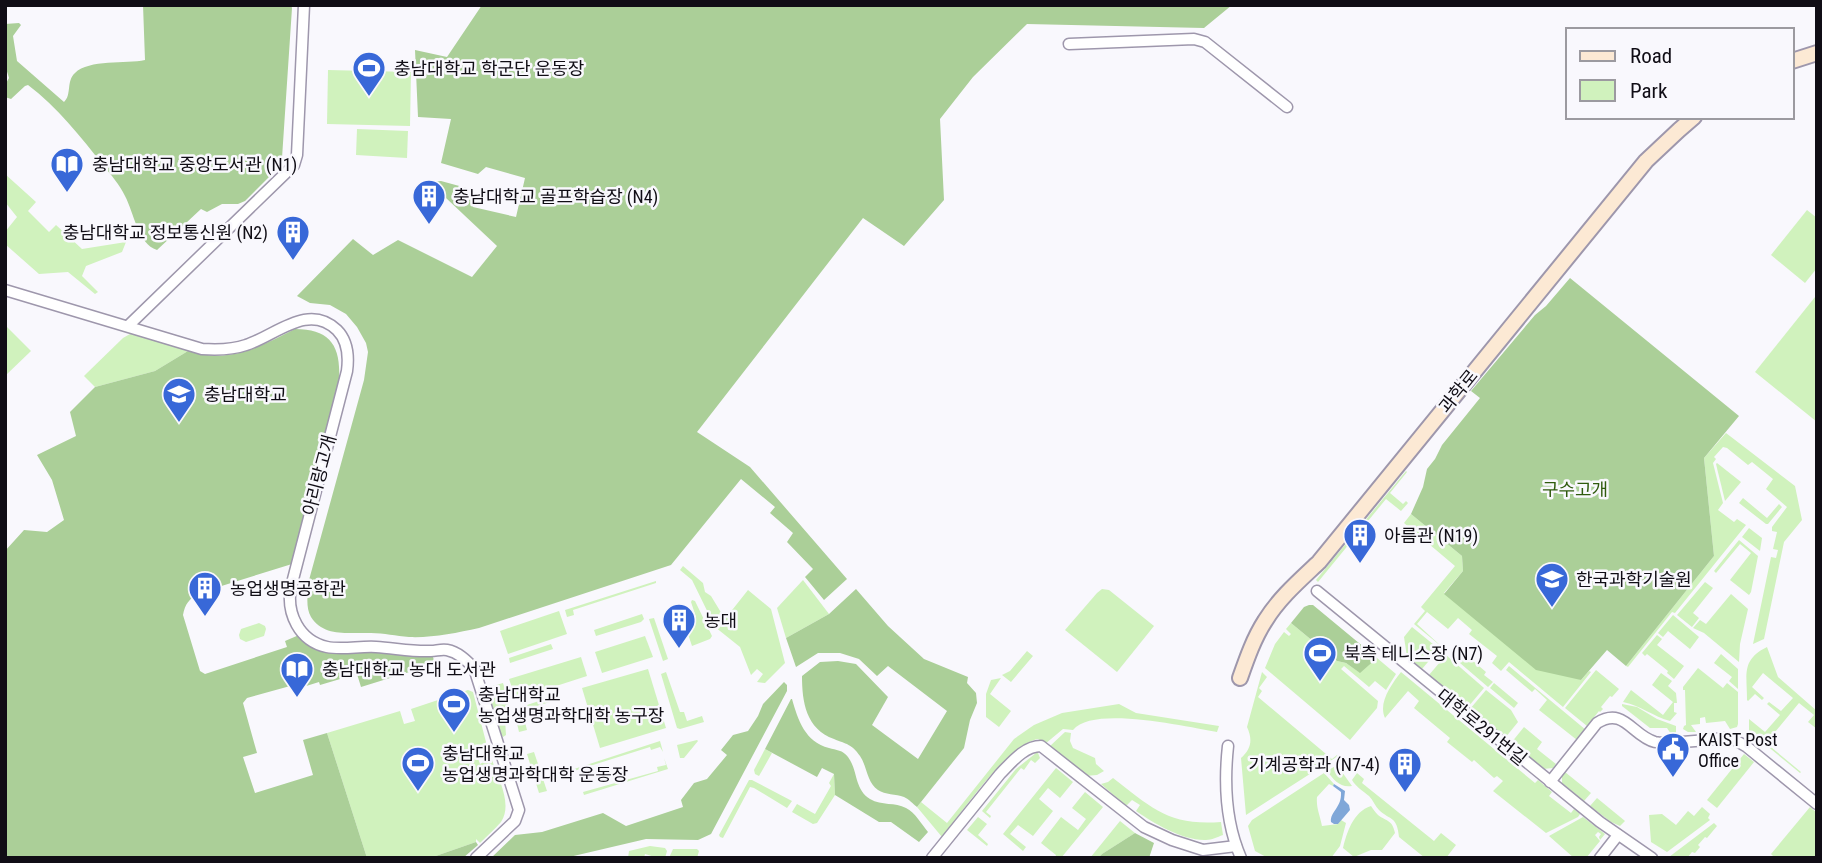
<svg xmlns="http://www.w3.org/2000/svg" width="1822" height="863" viewBox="0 0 1822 863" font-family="'Roboto Condensed','Noto Sans KR',sans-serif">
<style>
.green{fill:#d0f2bd}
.forest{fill:#abcf98}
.water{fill:#80a7d8}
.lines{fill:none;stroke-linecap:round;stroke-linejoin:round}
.street-casing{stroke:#9e97ac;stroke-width:13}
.secondary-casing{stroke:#9e97ac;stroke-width:18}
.street{stroke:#fff;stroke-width:10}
.secondary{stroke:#fce9d4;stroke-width:14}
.labels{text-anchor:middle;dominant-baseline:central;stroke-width:5;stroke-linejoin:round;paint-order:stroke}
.poi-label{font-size:18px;fill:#100d15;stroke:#f9f8fd;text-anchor:start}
.street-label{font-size:18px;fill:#100d15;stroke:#f9f8fd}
.park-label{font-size:18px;fill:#305b0e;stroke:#f9f8fd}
</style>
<rect width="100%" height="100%" fill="#f9f8fd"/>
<g class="green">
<path d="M328 70 411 72 410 126 327 124Z"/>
<path d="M357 129 408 131 407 158 356 155Z"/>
<path d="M5 174 36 202 28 211 49 232 56 225 82 249 126 242 122 252 86 266 82 276 98 292 95 294 68 272 39 274 5 244V232L17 217 5 202Z"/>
<path d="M1807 210 1817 218V268L1805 283 1771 255Z"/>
<path d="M1815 297 1817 298V422L1755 372Z"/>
<path d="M5 325 31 351 5 376Z"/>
<path d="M130 334 139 335 188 351 155 371 95 387 84 376 86 374 123 338Z"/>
<path d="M1726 433 1795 486 1802 520 1784 542 1764 639 1753 644 1771 557 1776 558 1778 550 1773 549 1777 532 1772 531V527L1787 507 1766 489 1773 479 1752 462 1748 465 1727 448 1723 447 1714 457 1716 459 1713 463 1723 503 1718 510 1734 522 1737 519 1746 525 1675 613 1672 612 1628 667 1626 666 1714 556 1704 458Z"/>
<path d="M1717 463 1741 482 1725 501 1716 464Z"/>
<path d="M1406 471 1407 472 1390 493 1403 504 1406 501 1408 503 1401 511 1386 499 1318 582 1316 580Z"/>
<path d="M1743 498 1767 518 1779 504 1782 507 1768 524H1766L1739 503Z"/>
<path d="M1411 514 1462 556 1463 571 1444 593 1581 680 1589 671 1591 672 1563 707 1509 662 1501 671 1492 663 1497 656 1469 634 1472 630 1458 618 1448 629 1427 612 1417 624 1442 647 1414 624 1425 611 1421 607 1455 566 1404 523Z"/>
<path d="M1749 528 1762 538 1760 551 1742 537Z"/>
<path d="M1739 540 1758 556 1751 592 1749 595 1730 580 1751 553 1740 544 1716 573 1714 571Z"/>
<path d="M683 566 703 583 705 592 711 596 725 619 748 590 771 609 785 663 765 683 757 682 763 674 757 669 751 675 740 647 715 627 692 580 680 570Z"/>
<path d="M803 580 829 614 786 638 777 608Z"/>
<path d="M656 581V583L573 610 574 615 567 617 565 610Z"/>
<path d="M1705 582 1713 588 1693 613 1699 618 1692 627 1677 615Z"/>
<path d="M1102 589 1109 590 1154 626 1117 672 1065 630 1097 593Z"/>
<path d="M1731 594 1748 609 1740 644 1739 662 1704 633 1693 628 1700 620 1706 624Z"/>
<path d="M692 600 695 601 712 636 710 639 692 646 684 622 696 617 691 602Z"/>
<path d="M559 611 567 634 508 654 500 631Z"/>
<path d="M642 614 644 619 641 622 596 636 594 630Z"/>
<path d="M1673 615 1699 637 1690 649 1668 631 1663 637 1658 633Z"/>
<path d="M654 618 668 659 663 661 649 619Z"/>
<path d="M259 623 265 626 266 629 264 636 246 642 240 639 239 635 241 629Z"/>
<path d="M1291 623 1337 661 1346 663 1359 672 1377 658 1396 674 1386 690 1375 681 1369 687 1344 666 1341 669 1378 701 1377 708 1350 740 1265 668 1275 644 1284 632 1289 636 1291 634 1286 629Z"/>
<path d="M1412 627 1439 649 1422 669 1407 657 1404 637Z"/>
<path d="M1657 635 1662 639 1657 645 1684 666 1674 679 1667 673 1668 671 1647 654 1645 656 1642 653Z"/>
<path d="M645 636 653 657 602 673 595 652Z"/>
<path d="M551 644 553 649 510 663 509 658Z"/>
<path d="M1767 647 1778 677 1817 711V729L1808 722 1814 715 1799 703 1766 743 1801 772 1800 773 1749 731V719L1765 732 1780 715 1767 704 1769 702 1781 711 1793 698 1763 673 1752 687 1764 698 1762 700 1755 694 1748 701 1747 700C1747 674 1741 660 1767 647Z"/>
<path d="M1027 651 1033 656 1011 682 1002 675 1010 671Z"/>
<path d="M1721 654 1738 669V689L1729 681 1732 677 1714 663Z"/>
<path d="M1446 655 1484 688 1468 707 1429 675Z"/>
<path d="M1466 655 1486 672 1484 675 1493 682 1488 687 1460 663Z"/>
<path d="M581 657 587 676 516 699 509 679Z"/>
<path d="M1509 666 1586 730 1577 740 1539 710 1547 700 1535 689 1532 692 1506 670Z"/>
<path d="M1698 668 1723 688 1727 683 1738 692V724L1737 727 1730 729 1725 721 1706 723 1705 717 1700 718V724L1691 725 1696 732H1688L1683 729 1684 726 1686 725 1685 690H1683V687Z"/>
<path d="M648 669 666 728 600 748 582 688Z"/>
<path d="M1596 670 1619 689 1612 697 1610 696 1601 707 1603 709 1600 712 1599 711 1587 726 1565 708Z"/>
<path d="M666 672 680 712H684L687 721 702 716 704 722 680 729 677 728 661 674Z"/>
<path d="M1262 672 1267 677 1259 688 1262 691 1258 697 1332 759 1337 755 1338 756 1246 815 1241 758C1251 749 1253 740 1247 727Z"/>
<path d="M1401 672 1535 783 1538 780 1552 792 1549 796 1571 813 1574 809 1580 814 1578 817 1546 833 1493 791 1503 781 1497 776 1494 778 1474 760 1472 762 1447 742 1450 738 1414 708 1419 701 1408 691 1385 718C1378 703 1391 685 1401 672Z"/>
<path d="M1661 673 1672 681 1668 686 1676 693 1677 703H1674V712L1677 713 1670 721C1652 716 1642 706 1623 702L1631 690 1663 715 1673 702 1652 685Z"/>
<path d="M1001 678 990 694 1011 711 999 727 986 717V694L991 680Z"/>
<path d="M503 683 509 702 505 719 506 735 503 737 501 734 487 690 489 689V687Z"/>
<path d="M1494 683 1518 703 1514 708 1490 688Z"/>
<path d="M468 690 473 692 486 742 485 744 474 747 480 764 489 759 492 760C498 778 513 804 501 822 495 829 487 836 480 843L476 839V842L430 858H367L327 733 400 711 404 724 415 721 411 709Z"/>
<path d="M1486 690 1511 710 1518 722 1505 738 1470 709Z"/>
<path d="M557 695 559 699 534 707 539 721 537 722 534 715 524 718 527 730 519 732 515 715 521 707Z"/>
<path d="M1119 704 1136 713 1219 726 1217 732C1187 727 1093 705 1073 730L1063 729 1045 744 1038 739C1008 744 962 812 942 837L917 807 921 802 947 823 1014 739 1034 725 1062 713Z"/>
<path d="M1622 704 1637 707 1657 719 1676 726V733L1671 734 1667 728H1650L1622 706Z"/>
<path d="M1524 727 1542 742 1537 749 1556 764 1553 768 1543 769 1511 743Z"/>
<path d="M1065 732 1071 733 1070 741 1073 748 1095 758 1096 764 1104 771 1097 775 1085 776 1049 747Z"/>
<path d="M697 740 698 741 684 758H680L677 745Z"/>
<path d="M660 741 663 752 660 747 651 750 650 747 574 771V769Z"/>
<path d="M765 749 772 753 759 776 755 774 754 770Z"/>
<path d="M534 752 547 791 539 793 527 754Z"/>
<path d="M1036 753H1038L1040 758 1035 763 1031 760 1024 770 1021 768 986 812 991 816 990 818 982 811 1016 769Z"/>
<path d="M1744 754 1754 762 1717 808 1707 800Z"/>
<path d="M664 758 668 769 584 795 583 792 658 771 657 767 666 765Z"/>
<path d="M1337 765 1352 786C1340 788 1334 780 1327 771Z"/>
<path d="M1056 768 1073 782 1060 798 1048 788 1039 799 1053 811 1033 836 1018 825 1010 834 1026 847 1023 851 1003 834Z"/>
<path d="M1565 772 1591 793 1584 801 1562 783V776Z"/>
<path d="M1324 773 1334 784 1333 786 1329 784 1317 797C1316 808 1320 815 1322 826L1338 824 1341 820 1346 823 1340 846 1331 858H1268L1255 851 1248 826 1252 820Z"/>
<path d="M1357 773 1364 779 1362 783 1434 841 1441 833 1456 845 1446 858H1425L1399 837C1397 816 1391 821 1379 810 1375 806 1373 800 1369 796 1362 790 1356 787 1352 780Z"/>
<path d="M834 774 835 795 817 823 813 824 792 812 797 804 815 814 831 786 829 783Z"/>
<path d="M1113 778C1152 808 1169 826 1221 822L1223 835C1217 837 1212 840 1206 840 1184 841 1153 823 1136 811L1140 805 1132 800 1127 805H1125L1101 784 1108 782Z"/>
<path d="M749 780H752L792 801 787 808 754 788 750 787 723 838 720 837 719 835Z"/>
<path d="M1085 792 1103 807 1061 858H1055L1056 855 1041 843 1061 817 1078 830 1086 819 1072 808Z"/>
<path d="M1597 798 1625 821 1620 826 1611 822 1590 806Z"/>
<path d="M1371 806C1373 809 1375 812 1378 815 1387 822 1392 819 1395 833L1382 850H1371L1354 857 1343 848C1347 832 1353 812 1371 806Z"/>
<path d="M1702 807 1710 814 1708 818 1710 820 1667 852 1651 842 1649 815 1662 814 1676 825 1688 811 1694 816Z"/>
<path d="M1810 807 1817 813V854L1813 858H1775L1771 854Z"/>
<path d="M978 817 987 824 978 835 988 844 987 846 967 830Z"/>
<path d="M1583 817 1605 834 1600 840 1599 837 1601 834 1598 832 1595 835 1600 841 1586 858H1574L1549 836Z"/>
<path d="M1120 821 1135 833 1102 854 1098 858H1090Z"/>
<path d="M1714 823 1717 826 1707 838 1705 837 1698 845 1700 847 1695 853 1692 852 1687 858 1669 857Z"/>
<path d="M650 846 665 848 667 851 665 858H658L645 854 644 858H628L629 851Z"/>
<path d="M673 849H697L699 851 697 858H669Z"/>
</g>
<g class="forest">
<path d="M143 5H291L292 8 282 158 277 169 245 201 238 204H222L207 212 201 209 157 250C138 244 134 213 125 196 120 185 111 175 103 165 81 137 57 107 28 85L25 86 11 99 5 97V85L9 78 5 65V24L19 23 21 25 13 36 17 61 64 102C72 95 66 81 75 73 89 59 126 64 145 60Z"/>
<path d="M482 5H1232L1204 28 1027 24 973 77 940 119 944 200 904 246 863 218 697 432 750 467 847 579 824 600 805 577 813 569 787 542 793 533 770 513 775 507 741 479 671 565 479 628C456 633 432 638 409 637 396 636 384 633 371 633 351 632 324 638 311 617 305 607 308 592 309 580L364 380 368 352 366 343 357 327 346 314 330 305 310 303 297 296 353 239 373 255 398 240 472 277 497 246 429 182 441 181 474 190 473 207 516 217 525 178 486 167 478 174 441 163 451 119 418 117 415 50 447 57Z"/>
<path d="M1570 278 1739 416 1704 458 1714 556 1626 666 1607 650 1581 680 1536 670 1444 594 1463 571 1462 556 1411 514 1423 487 1427 469 1435 459 1442 445 1480 398 1471 391 1535 315 1546 306Z"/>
<path d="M295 329C330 329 341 346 339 379L292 564 199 593C189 599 185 604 183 615L200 671 205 674 287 647 285 641 299 635 309 644 433 657 435 664 361 687 357 674 320 685 319 682 303 687 301 683 247 698 243 703 257 753 243 757 255 793 313 775 303 740 327 733 367 858H5V551L24 530 47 532 64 520 52 480 37 455 76 436 70 412 95 387 155 371 188 351C230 364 259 347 295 329Z"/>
<path d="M856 589 888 626 924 659 968 677 967 683 976 693 977 703 970 720 964 748 917 807C913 804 909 799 904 797 896 794 885 795 878 790 867 783 867 766 860 756 852 744 846 744 834 739 806 729 802 702 802 676L820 662 838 661 856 664 888 697 872 725 918 759 947 711 888 666 877 676 859 659 840 653H818L796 667 786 638 829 614Z"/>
<path d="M1309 605H1313L1377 658 1360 673 1346 663 1337 661 1291 623 1304 607Z"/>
<path d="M784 682 787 685V691L711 834 698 840 646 839 565 858H491L515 835 542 832 603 813 626 826 683 807 681 800 694 783 707 779 727 755 721 750 733 735 748 731 758 716 763 704Z"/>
<path d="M791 699H792C798 720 805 742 829 748 836 750 843 750 848 757 858 770 854 789 870 799 882 806 895 802 906 808 915 812 922 825 928 832L919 842 891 822H879L835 795 834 774 822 768 817 777 765 749Z"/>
<path d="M1135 833 1154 843 1149 858H1098L1102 854Z"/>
<path d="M476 842 478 845 463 858H430Z"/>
</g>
<path class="water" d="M1334 784 1345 791 1344 800 1349 805 1350 810 1338 824H1334L1331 822C1330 811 1342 808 1341 792L1333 786Z"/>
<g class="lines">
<defs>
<g id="street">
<path d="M1069 44 1194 39 1205 42 1287 107"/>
<path d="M5 290 202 349C217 350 232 350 246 345 275 336 308 302 337 330 348 341 349 356 347 371L291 587C286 613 299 641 327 647 342 650 360 646 376 647 394 648 413 652 431 651 436 651 441 649 447 650 458 652 466 660 474 668L519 810 515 821 476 858"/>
<path d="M128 326 294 165 297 155 304 5"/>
<path d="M1317 591 1600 822 1652 858"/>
<path d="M1228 746C1224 783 1226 824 1241 858"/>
<path d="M1550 782 1597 723C1624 706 1632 736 1655 742 1668 745 1711 739 1727 738L1735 740 1747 747 1817 804"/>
<path d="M932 858 1000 774C1011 763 1024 746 1041 746L1144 827 1172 840 1203 850 1236 846"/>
<path d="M1600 858 1618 835"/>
</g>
<g id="secondary">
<path d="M1792 61 1817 53"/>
<path d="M1240 678C1247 658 1254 638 1265 621 1279 598 1300 580 1319 562L1646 161 1679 130 1694 117"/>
</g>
</defs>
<use href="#street" class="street-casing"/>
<use href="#secondary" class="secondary-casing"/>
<use href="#street" class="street"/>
<use href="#secondary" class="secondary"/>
</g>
<defs>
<symbol id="stadium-pin" viewBox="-11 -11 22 30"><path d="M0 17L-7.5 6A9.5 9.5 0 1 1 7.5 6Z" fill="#3868d8" stroke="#f9f8fd"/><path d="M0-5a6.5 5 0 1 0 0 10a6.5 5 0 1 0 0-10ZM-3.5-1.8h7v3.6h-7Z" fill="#fff"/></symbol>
<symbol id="library-pin" viewBox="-11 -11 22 30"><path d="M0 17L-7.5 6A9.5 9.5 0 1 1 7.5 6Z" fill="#3868d8" stroke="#f9f8fd"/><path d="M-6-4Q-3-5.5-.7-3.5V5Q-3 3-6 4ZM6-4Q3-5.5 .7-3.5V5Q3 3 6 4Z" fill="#fff"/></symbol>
<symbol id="building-pin" viewBox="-11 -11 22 30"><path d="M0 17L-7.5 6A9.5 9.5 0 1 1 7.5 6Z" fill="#3868d8" stroke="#f9f8fd"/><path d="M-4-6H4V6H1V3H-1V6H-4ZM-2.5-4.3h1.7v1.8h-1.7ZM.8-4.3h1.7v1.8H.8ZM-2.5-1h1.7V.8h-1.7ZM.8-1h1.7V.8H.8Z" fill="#fff"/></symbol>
<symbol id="university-pin" viewBox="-11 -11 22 30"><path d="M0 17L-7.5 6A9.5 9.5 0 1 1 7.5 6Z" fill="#3868d8" stroke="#f9f8fd"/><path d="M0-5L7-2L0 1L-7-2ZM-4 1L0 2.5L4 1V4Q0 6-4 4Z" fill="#fff"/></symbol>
<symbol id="civic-pin" viewBox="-11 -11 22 30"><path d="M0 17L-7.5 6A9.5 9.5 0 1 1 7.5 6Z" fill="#3868d8" stroke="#f9f8fd"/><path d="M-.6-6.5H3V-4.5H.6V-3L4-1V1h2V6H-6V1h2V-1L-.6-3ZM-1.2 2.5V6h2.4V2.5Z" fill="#fff"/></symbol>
</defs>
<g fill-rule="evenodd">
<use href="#stadium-pin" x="350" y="49" width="38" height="52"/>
<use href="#library-pin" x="48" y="145" width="38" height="52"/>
<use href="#building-pin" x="410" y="177" width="38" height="52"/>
<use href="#building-pin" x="274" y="213" width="38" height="52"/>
<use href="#university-pin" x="160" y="375" width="38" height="52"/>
<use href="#building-pin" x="1341" y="516" width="38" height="52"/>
<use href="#university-pin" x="1533" y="560" width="38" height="52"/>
<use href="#building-pin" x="186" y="569" width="38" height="52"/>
<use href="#building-pin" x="660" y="601" width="38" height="52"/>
<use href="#stadium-pin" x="1301" y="634" width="38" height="52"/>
<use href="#library-pin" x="278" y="650" width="38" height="52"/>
<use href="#stadium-pin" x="435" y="685" width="38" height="52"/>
<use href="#civic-pin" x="1654" y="730" width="38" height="52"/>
<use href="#stadium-pin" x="399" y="744" width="38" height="52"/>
<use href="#building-pin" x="1386" y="745" width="38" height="52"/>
</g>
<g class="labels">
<g class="poi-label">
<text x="394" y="68">충남대학교 학군단 운동장</text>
<text x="92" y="164">충남대학교 중앙도서관 (N1)</text>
<text x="453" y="196">충남대학교 골프학습장 (N4)</text>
<text x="268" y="232" text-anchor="end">충남대학교 정보통신원 (N2)</text>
<text x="204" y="394">충남대학교</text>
<text x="1384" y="535">아름관 (N19)</text>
<text x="1576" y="579">한국과학기술원</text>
<text x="230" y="588">농업생명공학관</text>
<text x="704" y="620">농대</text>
<text x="1344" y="653">북측 테니스장 (N7)</text>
<text x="322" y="669">충남대학교 농대 도서관</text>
<text x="478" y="694">충남대학교<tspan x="478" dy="21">농업생명과학대학 농구장</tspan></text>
<text x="1698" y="739">KAIST Post<tspan x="1698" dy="21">Office</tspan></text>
<text x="442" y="753">충남대학교<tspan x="442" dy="21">농업생명과학대학 운동장</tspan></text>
<text x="1380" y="764" text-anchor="end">기계공학과 (N7-4)</text>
</g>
<g class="street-label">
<text transform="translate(1458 391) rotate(-51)">과학로</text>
<text transform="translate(319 475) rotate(-75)">아리랑고개</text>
<text transform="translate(1482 727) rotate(39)">대학로291번길</text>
</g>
<g class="park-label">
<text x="1575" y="489">구수고개</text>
</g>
</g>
<rect width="1822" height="863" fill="none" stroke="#100d15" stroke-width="14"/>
<rect x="1566" y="28" width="228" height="91" fill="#f9f8fd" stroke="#9c9aa0" stroke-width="2"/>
<rect x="1580" y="51" width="35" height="10" fill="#fce9d4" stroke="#9c9aa0" stroke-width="2"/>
<text x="1630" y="63" font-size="21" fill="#100d15">Road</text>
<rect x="1580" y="80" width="35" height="21" fill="#d0f2bd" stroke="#9c9aa0" stroke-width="2"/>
<text x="1630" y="98" font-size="21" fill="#100d15">Park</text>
</svg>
